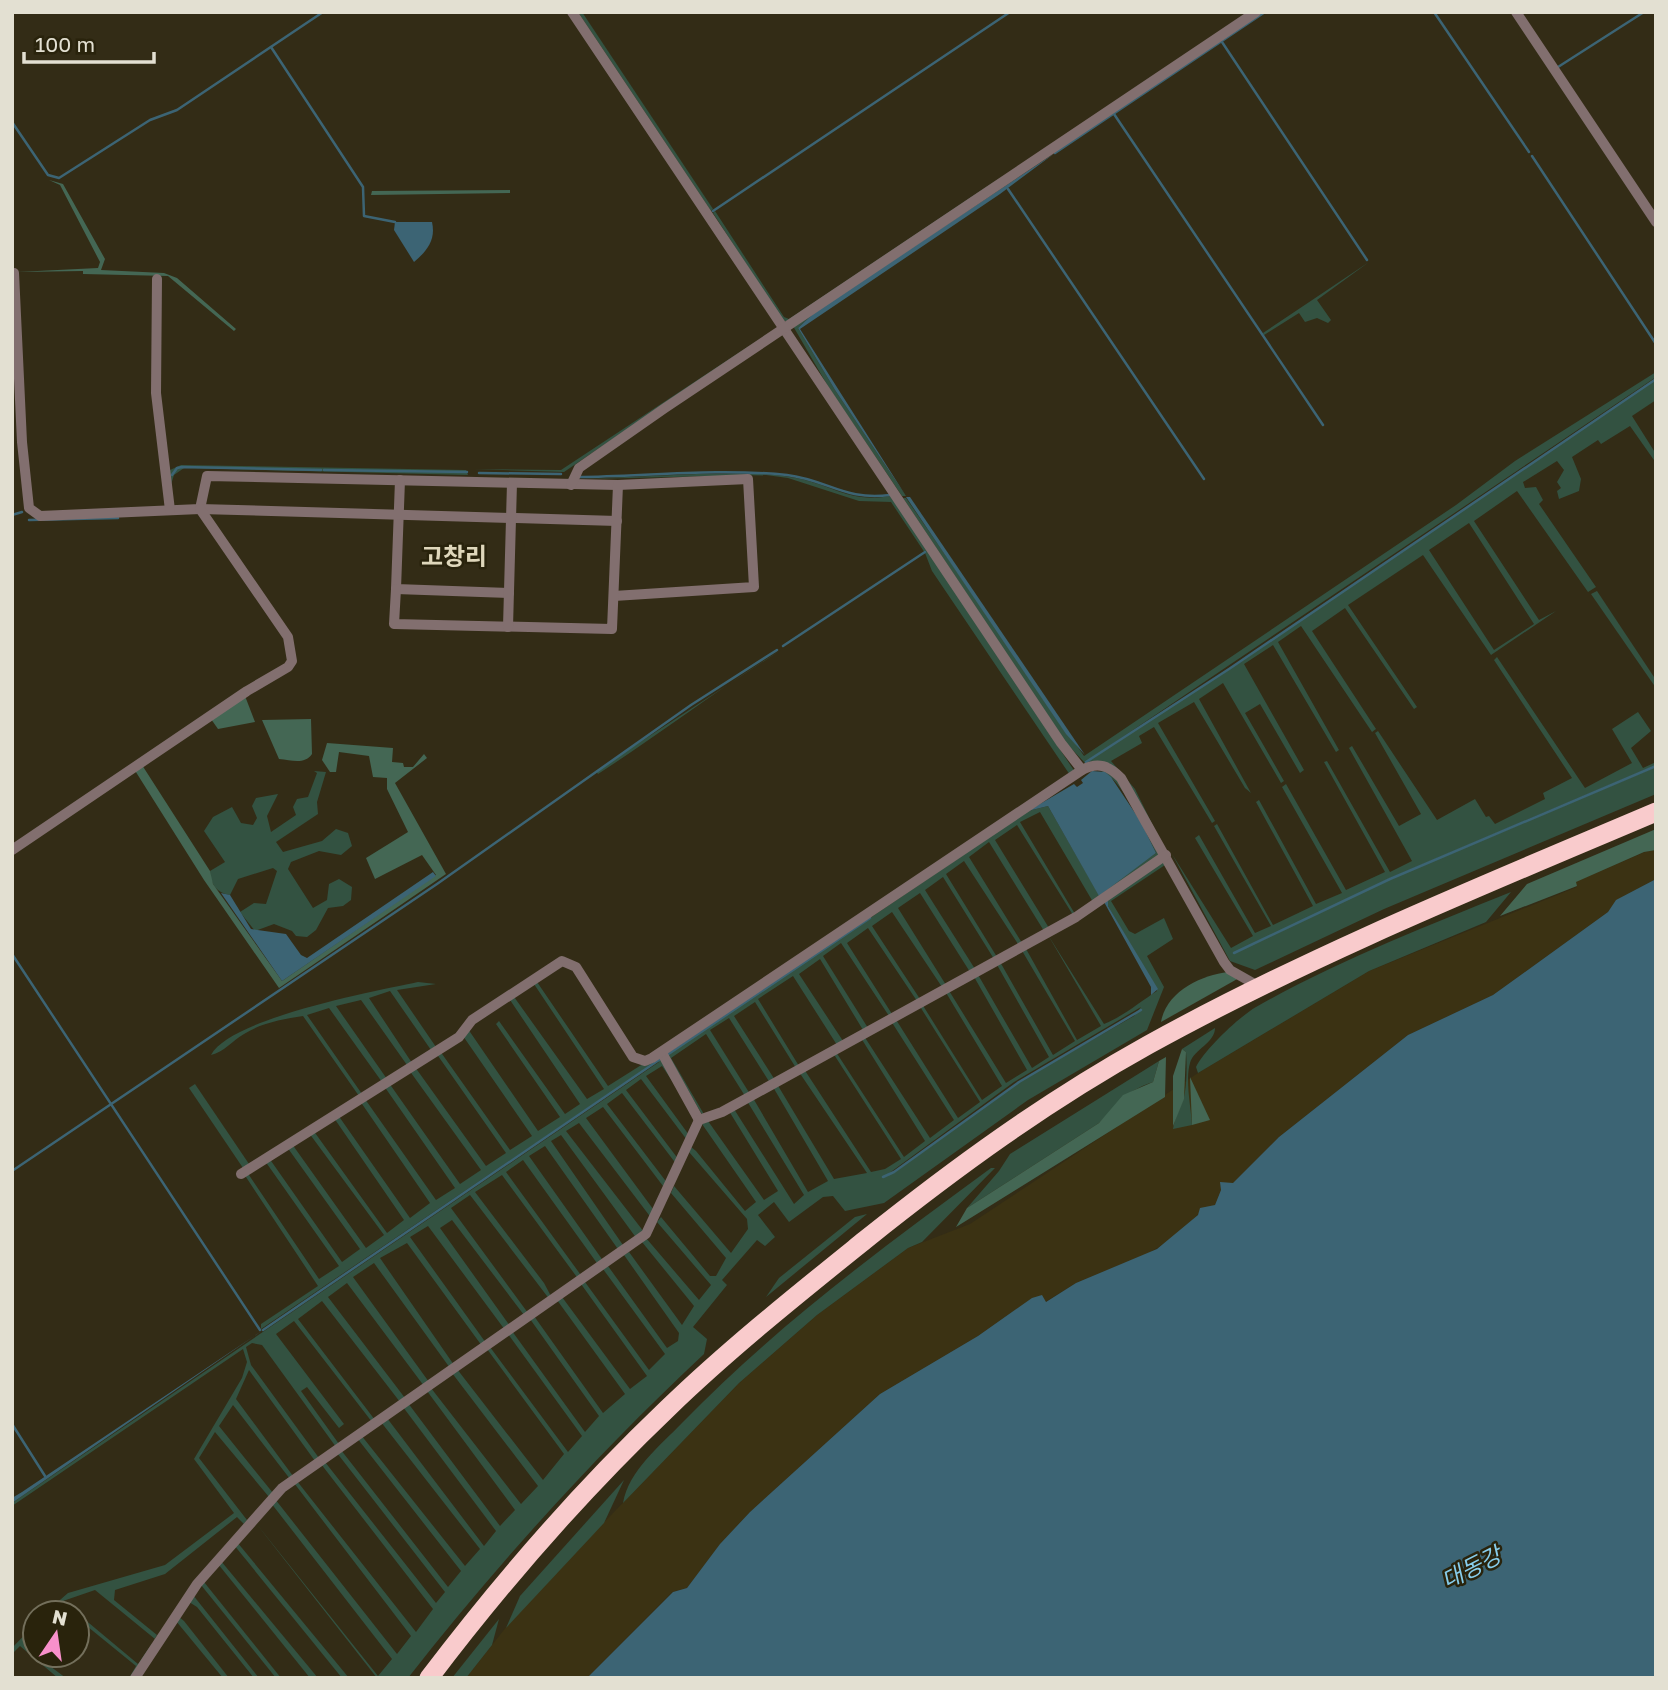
<svg xmlns="http://www.w3.org/2000/svg" width="1668" height="1690" viewBox="0 0 1668 1690" font-family="'Golos Text','Noto Sans KR',sans-serif">
<style>
.built{fill:#3b3213}
.green{fill:#335241;fill-rule:evenodd}
.forest{fill:#446754}
.water{fill:#3c6474}
.lines{fill:none;stroke-linecap:round;stroke-linejoin:round}
.stream{stroke:#3c6474;stroke-width:2.5}
.street{stroke:#826f6f;stroke-width:10}
.highway{stroke:#f9cbcc;stroke-width:19}
.labels{text-anchor:middle;dominant-baseline:central;stroke-width:5;stroke-linejoin:round;paint-order:stroke}
.water-label{font-size:23px;font-style:italic;fill:#87cdeb;stroke:#29230c}
.quarter-label{font-size:24px;font-weight:bold;fill:#dfd7bb;stroke:#29230c}
</style>
<rect width="100%" height="100%" fill="#332c16"/>
<path class="built" d="M1656 850V879L1617 900 1608 912 1493 995 1408 1035 1279 1137 1233 1183 1221 1190 1215 1205 1204 1209 1173 1238 1149 1253 1076 1283 1045 1302 1018 1308 978 1336 880 1394 750 1512 720 1544 687 1588 672 1592 587 1678H466L522 1607 739 1383 817 1315 908 1248 970 1224 1198 1073 1369 971 1577 887 1575 882 1645 852Z"/>
<g class="green">
<path d="M578 12H582L713 209 711 211Z"/>
<path d="M1260 12H1263L815 312 798 328 835 390 906 496H902L829 388 793 326Z"/>
<path d="M1004 175 792 322 783 321 713 213 715 211 784 317 789 319Z"/>
<path d="M1369 262 1317 300 1331 320 1328 323 1317 318 1305 322 1299 313 1264 335 1263 333Z"/>
<path d="M773 330 564 472 474 469 561 470Z"/>
<path d="M1656 372V377L1087 761 1230 669 1656 379V400L1632 416 1656 454V463L1630 426 1601 444 1598 440 1572 457 1581 479 1579 491 1559 499 1557 491 1561 488 1557 482 1564 470 1557 461 1523 482 1525 488 1536 487 1543 500 1539 504 1596 587 1588 592 1517 491 1474 521 1539 620 1556 611 1491 655 1423 555 1348 605 1417 707 1414 709 1345 608 1312 631 1376 729 1372 732 1301 626 1278 642 1339 750 1336 752 1273 645 1244 664 1304 770 1300 773 1260 704 1245 713 1284 781 1281 783 1223 683 1199 699 1251 793 1245 788 1194 702 1158 723 1215 821 1212 823 1154 727 1139 736 1142 743 1111 761 1135 789 1158 836 1125 779 1086 764 1067 744 903 498H906L1084 756 1456 505 1515 461ZM1469 523 1534 624 1494 650 1429 550Z"/>
<path d="M181 465 466 470 468 475 184 468 174 475 169 491 170 470Z"/>
<path d="M697 474C728 474 760 472 790 477 831 483 848 504 891 496L1075 772 1070 775 932 571 925 553 891 502 859 501 788 478 766 475 583 479Z"/>
<path d="M1597 591 1656 680V688L1591 594Z"/>
<path d="M781 650C718 689 660 734 598 774L596 771Z"/>
<path d="M1497 657 1585 788 1632 763 1612 729 1638 712 1651 731 1631 748 1643 768 1656 762V765L1390 878 1233 954 1391 879 1656 767V794L1384 909 1255 970 1230 961 1172 854 1231 948 1253 936 1195 838 1199 835 1255 933 1271 926 1214 826 1217 824 1273 925 1313 906 1256 802 1259 800 1316 904 1342 893 1282 787 1286 784 1346 890 1385 872 1324 762 1327 761 1390 872 1412 861 1349 748 1352 746 1399 826 1421 814 1375 733 1378 731 1437 820 1475 799 1486 817 1489 816 1495 824 1545 799 1543 793 1572 778 1494 660Z"/>
<path d="M1099 766C1125 775 1148 827 1161 851L1158 858 1093 902 1040 812 1020 822 1075 914 1073 915 1017 825 995 840 1049 928 1044 931 989 842 969 857 1022 943 1018 944 964 861 946 874 997 957 994 959 943 877 925 890 975 969 970 972 920 893 898 908 946 985 942 987 892 912 872 926 920 999 917 1001 868 928 847 943 892 1014 889 1016 841 943 823 956 868 1028 863 1030 820 959 799 974 843 1041 837 1045 793 976 758 999 799 1066 796 1068 755 1002 734 1016 775 1080 770 1083 729 1018 710 1030 750 1094 745 1096 706 1034 671 1058 705 1116 701 1113 668 1055 1028 811 1048 806 1099 895 1156 853C1147 833 1121 777 1101 771Z"/>
<path d="M314 771 326 772 317 802 318 814 276 842 283 852 322 841 336 829 348 833 352 846 341 855 319 851 291 862 288 869 313 908 327 900 329 884 339 879 352 887 351 900 343 906 328 908 316 930 307 937 296 936 292 931 274 924 255 931 240 912 254 903 266 904 277 871 273 868 238 879 230 895C217 893 210 884 210 871L225 862 204 831 213 817 232 807 241 823 253 825 257 818 252 806 256 798 278 794 267 816 271 832 296 815 293 807 297 799 308 797 317 773Z"/>
<path d="M1164 860 1165 865 1111 901 1129 931 1135 934 1164 918 1173 939 1147 956 1164 987 1147 1030 1028 1100 884 1203 845 1211 833 1196 823 1197 789 1222 774 1202 758 1215 775 1237 765 1246 757 1240 722 1280 727 1285 693 1327 707 1339 704 1354C597 1454 499 1562 408 1678H377L255 1522 378 1676 392 1659 271 1503 275 1499 397 1654 411 1636 294 1483 297 1481 416 1632 433 1609 321 1464 325 1462 436 1603 445 1592 337 1453 341 1450 448 1587 461 1571 357 1438 361 1435 465 1566 480 1549 381 1422 387 1418 484 1546 496 1531 403 1407 408 1403 500 1526 515 1510 427 1391 431 1388 521 1504 538 1486 452 1373 457 1369 543 1480 564 1454 487 1349 490 1347 568 1452 582 1436 508 1334 512 1331 585 1432 599 1416 530 1319 534 1316 603 1413 625 1394 557 1300 562 1297 630 1389 647 1376 581 1284 585 1282 649 1370 665 1354 603 1269 608 1266 667 1348 678 1341 679 1333 624 1255 629 1252 682 1325 694 1306 642 1242 646 1238 699 1300 711 1285 657 1222 661 1217 710 1276H716L726 1258 671 1193 674 1186 731 1253 748 1229 747 1219 689 1152 691 1147 696 1151 745 1211 756 1202 702 1124 708 1121 764 1200 778 1191 729 1111 734 1109 794 1204 804 1195 747 1101 753 1098 808 1192 828 1181 773 1087 777 1084 834 1179 867 1173 799 1072 804 1069 871 1172 885 1169 901 1159 833 1053 836 1052 904 1157 925 1141 861 1038 864 1036 930 1138 954 1120 891 1021 895 1018 958 1118 980 1102 919 1005 922 1004 982 1100 1002 1086 945 991 948 989 1006 1083 1027 1070 973 975 977 973 1032 1068 1049 1057 996 963 999 960 1053 1055 1075 1041 1021 949 1025 947 1077 1040 1101 1026 1048 935 1104 1024C1124 1016 1141 1001 1157 991L1108 906V899ZM1141 1007 1134 1016 1019 1082 894 1173 882 1175 888 1174 1014 1082Z"/>
<path d="M1511 892 1486 922 1369 971 1198 1073 1196 1067C1205 1049 1239 1017 1256 1007 1335 962 1427 926 1511 892Z"/>
<path d="M535 979 608 1086 646 1062 660 1057 683 1097 662 1066 646 1076 689 1135 687 1140 641 1079 626 1090 679 1160 677 1165 622 1093 607 1104 668 1184 666 1190 603 1107 586 1118 656 1213 652 1219 579 1123 566 1131 644 1232 637 1239 561 1135 551 1141 625 1248 620 1252 545 1146 529 1156 604 1262 599 1266 523 1160 506 1172 583 1278 579 1280 502 1175 475 1192 544 1283 552 1298 550 1300 470 1195 451 1208 528 1313 524 1315 452 1220 440 1228 510 1326 505 1330 428 1226 410 1237 486 1343 482 1346 407 1243 380 1258 454 1365 450 1368 374 1263 353 1277 429 1382 424 1386 347 1283 328 1297 405 1398 400 1402 322 1301 298 1319 375 1420 372 1422 294 1321 276 1334 344 1424 339 1428 307 1387 301 1391 339 1444 336 1447 262 1345 252 1343 246 1347 251 1365 319 1458 315 1461 249 1370 236 1399 293 1476 290 1479 233 1405 219 1426 273 1493 269 1497 215 1432 199 1458 247 1520 244 1524 237 1517 165 1574 115 1590 114 1600 157 1635 132 1678H129L136 1666 77 1618V1613L138 1664 155 1639 95 1590 63 1601 77 1613H70L60 1605 51 1613H45L68 1593 165 1565 234 1513 194 1459 242 1378 247 1362 243 1349 12 1506V1503L659 1062 658 1060 261 1329V1324L318 1286 244 1174 247 1172 319 1279 339 1266 265 1161 269 1158 342 1262 360 1249 287 1147 292 1144 366 1248 384 1235 309 1133 313 1130 387 1233 404 1220 334 1118 338 1115 410 1218 430 1203 360 1101 365 1099 436 1200 455 1188 384 1086 389 1083 460 1184 481 1170 409 1070 415 1067 486 1166 506 1153 436 1053 440 1051 510 1150 532 1136 463 1036 468 1029 538 1131 560 1117 496 1024 499 1021 565 1114 580 1104 508 997 512 994 587 1099 604 1089 532 981Z"/>
<path d="M418 982 436 984 397 990 436 1047 431 1050 390 991 369 998 412 1063 407 1065 361 1000 336 1006 387 1079 382 1082 329 1008 307 1015 362 1094 359 1096 303 1016C283 1019 261 1023 244 1034 232 1041 224 1052 211 1055 231 1018 375 991 418 982Z"/>
<path d="M1215 1028C1215 1043 1194 1049 1190 1063 1185 1080 1191 1107 1192 1125L1173 1129C1175 1117 1181 1107 1184 1097 1187 1085 1187 1065 1186 1052L1182 1049Z"/>
<path d="M1159 1061 1153 1082C1121 1093 1122 1103 1099 1123L967 1208 999 1171 1010 1154Z"/>
<path d="M195 1084 249 1164 243 1168 189 1088Z"/>
<path d="M991 1168H995L922 1242 908 1248 817 1315 739 1383 623 1503C629 1470 660 1446 682 1423 776 1326 883 1247 991 1168Z"/>
<path d="M867 1214 766 1297 779 1278 855 1217Z"/>
<path d="M624 1480 604 1523 506 1628 520 1596Z"/>
<path d="M237 1542 349 1678H342L234 1545Z"/>
<path d="M221 1561 318 1678H310L218 1564Z"/>
<path d="M204 1582 281 1678H276L201 1585Z"/>
<path d="M193 1595 259 1678H254L197 1607 189 1602Z"/>
<path d="M179 1617 184 1621 229 1678H223L176 1621Z"/>
<path d="M499 1619 492 1645 466 1678H452Z"/>
<path d="M35 1624V1630L23 1642 35 1655 66 1678H58L20 1646 12 1654V1648Z"/>
</g>
<g class="forest">
<path d="M49 180 63 184 105 259 101 270 164 273 177 278 236 329 234 331 168 276 83 274V271L17 272 98 268 100 262 60 185Z"/>
<path d="M510 190V193L371 195 372 191Z"/>
<path d="M245 696 255 722 218 729 211 719Z"/>
<path d="M311 719 312 754C304 765 292 760 279 759L262 720Z"/>
<path d="M327 743 393 748 392 762 403 763 404 767H413L424 754 427 758 395 783 446 874 279 988 204 880 134 769 142 765 210 871 213 884 282 981 436 875 422 855 375 879 366 858 408 832 387 789V778L373 777 369 756 339 752 336 772H330L322 760Z"/>
<path d="M1656 829V850L1644 852 1576 882 1577 886 1500 916 1527 884Z"/>
<path d="M1228 972 1239 978 1161 1022C1166 992 1201 975 1228 972Z"/>
<path d="M1182 1049 1186 1052 1184 1099 1173 1126V1076Z"/>
<path d="M1166 1057 1165 1097 956 1227 967 1208 1099 1123 1123 1095 1153 1082 1159 1061Z"/>
<path d="M1190 1077 1210 1120 1192 1125Z"/>
</g>
<g class="water">
<path d="M1055 153 1000 194 800 329 906 496 835 390 798 328 815 312Z"/>
<path d="M395 222H432C436 240 427 251 414 262L394 230Z"/>
<path d="M910 497 1085 755 1066 734 906 497Z"/>
<path d="M1092 771 1105 772 1111 777 1141 822 1156 853 1099 896 1048 806 1028 811 1074 784 1077 787 1083 783 1081 780Z"/>
<path d="M433 872 436 876 282 981 221 893 230 895 251 929 286 934 301 955 307 958Z"/>
<path d="M1656 879V1678H587L673 1592 687 1588 720 1544 750 1512 880 1394 978 1336 1032 1298 1042 1295 1046 1302 1076 1283 1157 1249 1198 1215 1200 1208 1215 1205 1221 1190 1220 1182 1233 1183 1279 1137 1408 1035 1493 995 1608 912 1616 900Z"/>
<path d="M1108 899V906L1158 989 1151 995V987L1104 902Z"/>
<path d="M263 1330 12 1503V1498L22 1492Z"/>
</g>
<g class="lines">
<g class="stream">
<path d="M1434 12 1529 152"/>
<path d="M1222 42 1367 260"/>
<path d="M271 47 363 187 364 216 395 222"/>
<path d="M1558 67 1644 12"/>
<path d="M1114 114 1323 425"/>
<path d="M12 122 48 175 59 178 150 120 177 110 323 12"/>
<path d="M1055 153 1265 12"/>
<path d="M1532 156 1656 344"/>
<path d="M1008 189 1204 479"/>
<path d="M713 211 1010 12"/>
<path d="M324 470 467 472"/>
<path d="M479 473 561 474"/>
<path d="M172 475 177 468 182 467 321 470"/>
<path d="M579 477C648 476 718 468 787 475 828 480 845 501 890 495"/>
<path d="M12 515 22 512"/>
<path d="M29 520 118 518"/>
<path d="M783 646 925 552"/>
<path d="M1086 762 1229 669 1656 379"/>
<path d="M1234 953 1390 879 1656 766"/>
<path d="M12 954 260 1330"/>
<path d="M667 1055 870 918"/>
<path d="M12 1171 437 884 691 705 777 650"/>
<path d="M883 1177 894 1172 1019 1082 1141 1010"/>
<path d="M263 1330 659 1060"/>
<path d="M12 1424 45 1476"/>
</g>
<g class="street">
<path d="M572 12 1061 743 1082 770C1098 761 1109 766 1121 778L1224 962 1230 970 1260 987"/>
<path d="M1516 12 1656 222"/>
<path d="M14 273 22 442 29 508 40 516 200 509 207 476 618 485 748 479 754 587 614 596"/>
<path d="M157 279 156 393 170 510"/>
<path d="M400 480 396 589 509 593"/>
<path d="M571 485 579 468 665 408 1256 12"/>
<path d="M200 509 617 521"/>
<path d="M396 589 394 624 612 629 618 485"/>
<path d="M508 627 512 483"/>
<path d="M12 850 247 691 288 667 292 661 288 637 200 509"/>
<path d="M662 1053 699 1120"/>
<path d="M241 1174 459 1037 472 1020 562 961 576 967 633 1057 645 1061 652 1058 1082 770"/>
<path d="M135 1678 197 1584 282 1488 646 1234 699 1120 722 1112 1076 917 1166 855"/>
</g>
<path class="highway" d="M429 1678C501 1583 581 1491 667 1409 729 1349 798 1294 865 1240 955 1168 1047 1101 1148 1045 1311 955 1484 885 1656 812"/>
</g>
<g class="labels">
<g class="water-label">
<text transform="translate(1471 1567) rotate(-27)">대동강</text>
</g>
<g class="quarter-label">
<text x="454" y="555">고창리</text>
</g>
</g>
<rect width="1668" height="1690" fill="none" stroke="#e3e0d2" stroke-width="28"/>
<g transform="translate(56 1634) rotate(13)"><circle r="33" fill="#29230c" stroke="#736f5b" stroke-width="2"/>
<path d="M0-5L12 26L0 18L-12 26Z" fill="#f890cb"/>
<text y="-10" font-size="19" font-weight="bold" text-anchor="middle" fill="#e3e0d2">N</text>
</g>
<path d="M24 52v10h130v-10" fill="none" stroke="#e3e0d2" stroke-width="3.5"/>
<text x="35" y="52" font-size="21" fill="#e3e0d2" stroke="#29230c" stroke-width="5" paint-order="stroke">100 m</text>
</svg>
